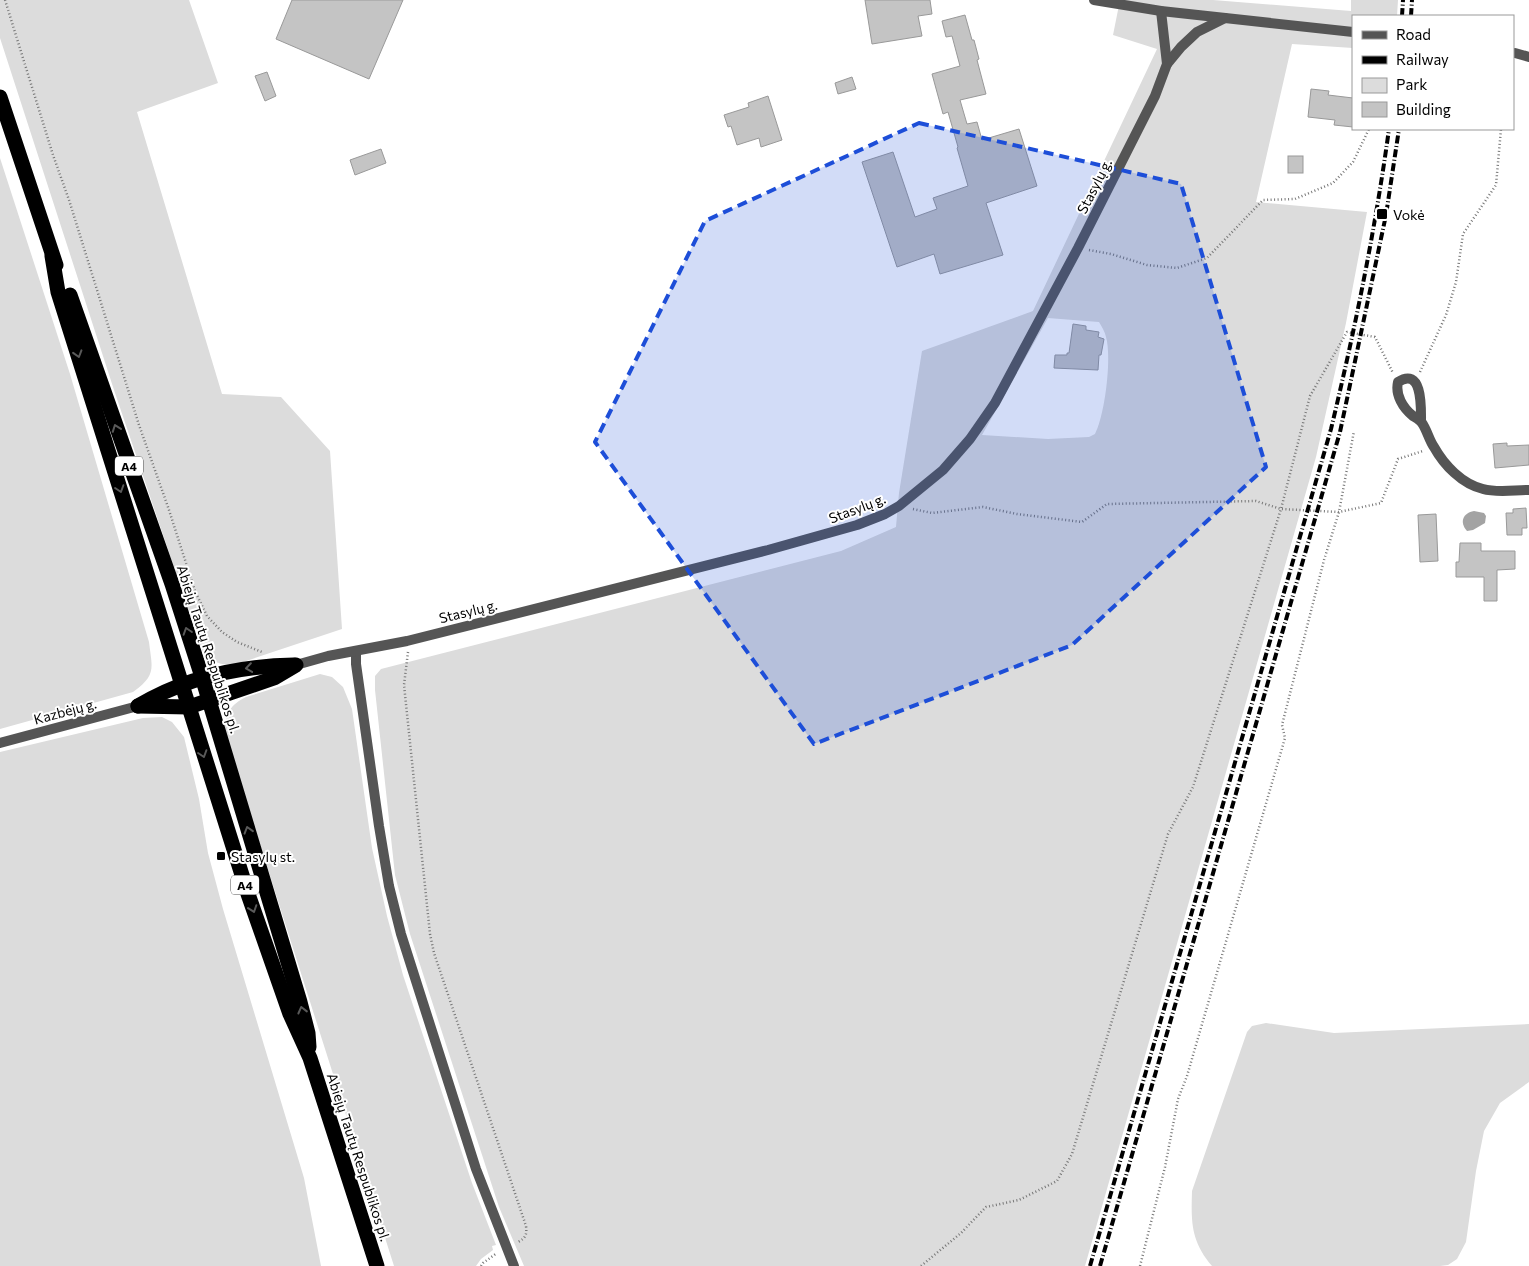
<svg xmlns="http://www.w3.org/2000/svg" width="1529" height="1266" viewBox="0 0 1529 1266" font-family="Commissioner,sans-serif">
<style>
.green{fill:#dcdcdc;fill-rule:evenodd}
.water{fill:#a3a3a3}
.building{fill:#c4c4c4;stroke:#999}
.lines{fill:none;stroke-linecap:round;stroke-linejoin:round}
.path{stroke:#777;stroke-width:2.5;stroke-dasharray:1 2.5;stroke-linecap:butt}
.street{stroke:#555;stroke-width:10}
.highway{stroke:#000;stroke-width:15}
.rail{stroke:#000;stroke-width:4;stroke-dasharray:8 2.5 1 2.5;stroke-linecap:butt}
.oneway{stroke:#595959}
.marked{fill:#1d4ed8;fill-opacity:0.2;stroke:#1d4ed8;stroke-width:4;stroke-dasharray:10 6;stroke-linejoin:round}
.poi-dot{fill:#000;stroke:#fff;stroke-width:2}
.labels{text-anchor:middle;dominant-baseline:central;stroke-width:4;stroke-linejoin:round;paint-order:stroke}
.shield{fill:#fff;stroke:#4c4c4c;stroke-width:1}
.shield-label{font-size:12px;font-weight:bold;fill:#000}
.street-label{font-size:14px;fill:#000;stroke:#fff}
.poi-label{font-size:14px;fill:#000;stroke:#fff;text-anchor:start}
</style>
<rect width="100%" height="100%" fill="#fff"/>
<g class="green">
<path d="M0 0H189L218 83 137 112 222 394 281 397 330 451 342 629 237 664C218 665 215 664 202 650L114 390 0 38Z"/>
<path d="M1120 0H1213L1351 11V0H1398L1397 16H1353V48L1292 44 1256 202 1367 212 1346 323 1316 457 1085 1266H524L499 1207 410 934 395 875 375 690V676L381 669 841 551 896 527 899 493 922 351 1033 311 1157 49 1113 35ZM1048 318 1099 322C1102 327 1105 332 1106 337 1112 357 1105 415 1095 434L1089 437 1048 439 982 435Z"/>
<path d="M0 158 70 374 149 642C152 668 157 675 133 692L0 729Z"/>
<path d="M320 674 332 677 343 687 352 709 372 848 387 916 403 975 472 1183 496 1245 492 1246 493 1250 481 1259 476 1266H394L224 731C226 713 230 705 246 697Z"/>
<path d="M162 717 172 722 184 737 199 799 208 853 223 909 304 1178 321 1266H0V752L143 718Z"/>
<path d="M1266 1023 1334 1033 1529 1024V1082L1500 1103 1484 1131 1476 1171 1466 1242 1457 1259 1448 1265 1440 1266H1212C1191 1241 1191 1223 1192 1191L1247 1032 1252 1026Z"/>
</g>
<path class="water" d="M1474 511 1484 513 1486 516 1485 523 1473 530 1467 531C1459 522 1463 513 1474 511Z"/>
<g class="building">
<path d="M292 0H403L369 79 276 39Z"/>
<path d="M865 0H930L932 14 918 16 922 36 872 44Z"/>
<path d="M965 15 972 40H974L979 59 977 60 986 94 960 100 967 124 977 122 982 140 1019 129 1037 186 986 203 1003 255 940 274 934 254 897 267 862 162 893 152 915 217 937 209 933 198 968 186 957 148 958 147 948 112 943 114 932 74 960 66 952 36 946 37 942 21Z"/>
<path d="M267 72 276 96 265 101 255 76Z"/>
<path d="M852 77 856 89 838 94 835 83Z"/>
<path d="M1311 89 1329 91 1328 95 1353 98V127L1334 125 1335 120 1308 117Z"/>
<path d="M768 96 782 140 761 147 759 138 737 145 731 126 728 127 724 115 749 107 748 103Z"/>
<path d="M381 149 386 163 355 175 350 160Z"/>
<rect x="1288" y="156" width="15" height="17"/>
<path d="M1073 324 1086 326V330L1099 332 1098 337 1104 339 1101 355H1099L1098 370 1054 368 1055 355H1067V353H1069Z"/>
<path d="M1507 443V446L1529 445V465L1495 468 1493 444Z"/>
<path d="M1526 508 1527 528H1522V535H1507L1506 513H1513V509Z"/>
<path d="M1436 514 1438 561 1420 562 1418 515Z"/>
<path d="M1460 543H1481V551H1515V569L1497 570V601H1484V577H1456V562H1459Z"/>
</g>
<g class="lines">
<g class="path">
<path d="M5 0 53 155 69 200 139 425 168 507 195 591 207 616 222 632 237 642 262 652"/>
<path d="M1089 250 1111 254 1147 265 1177 268 1207 258 1263 200 1295 199 1333 183 1353 162 1369 129"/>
<path d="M1420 372 1446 315 1456 282 1463 234 1496 185 1501 129"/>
<path d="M913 509 932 513 983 507 1017 514 1082 522 1107 504 1256 501 1281 509 1339 512 1381 503 1398 459 1423 451"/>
<path d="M408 652 404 685 430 934 434 953 526 1226C527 1234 526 1238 518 1242"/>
<path d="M481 1266 483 1263 497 1253"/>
<path d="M921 1266 961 1233 986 1207 1019 1200 1057 1181 1072 1154 1168 834 1193 787 1281 509 1310 396 1347 332 1375 337 1393 373"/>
<path d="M1140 1266 1165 1167 1178 1099 1187 1076 1285 738 1282 725 1324 560 1339 512 1354 431"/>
</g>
<g class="street">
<path d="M1094 0 1161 11 1353 32"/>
<path d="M1515 53 1529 57"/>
<path d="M1167 64 1181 47 1197 32 1225 18"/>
<path d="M1421 422C1421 409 1423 366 1398 382 1395 395 1403 408 1413 416 1416 418 1420 420 1422 423 1427 430 1429 440 1434 447 1444 465 1462 484 1483 489 1497 493 1514 490 1529 490"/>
<path d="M356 651V664L379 826 389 886 401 934 476 1169 514 1266"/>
<path d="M296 665 328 656 407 641 768 550 857 525 885 514 899 506 943 470 970 439 995 403 1078 248 1155 96 1167 64 1161 11"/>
<path d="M0 743 138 706"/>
</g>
<g class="highway">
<path d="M0 97 56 265"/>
<path d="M52 256 58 292 248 894 290 1014 310 1058 377 1266"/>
<path d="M70 295 172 584 202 677 300 1002 308 1033 309 1047"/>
<path d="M138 706 189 707 274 678 296 665"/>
<path d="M138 706C186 677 238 666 294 665"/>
</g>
<g class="rail">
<path d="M1402 16 1403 0"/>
<path d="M1411 16 1412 0"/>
<path d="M1090 1266 1331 429C1355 329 1375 231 1389 129"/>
<path d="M1100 1266 1340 432 1386 215 1399 129"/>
</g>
</g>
<defs><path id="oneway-chevron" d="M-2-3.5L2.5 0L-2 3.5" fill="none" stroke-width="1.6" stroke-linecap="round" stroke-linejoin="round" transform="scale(1.25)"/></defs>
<g class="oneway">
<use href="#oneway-chevron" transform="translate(78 354) rotate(73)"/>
<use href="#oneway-chevron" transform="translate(116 428) rotate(-110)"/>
<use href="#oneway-chevron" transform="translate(120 489) rotate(72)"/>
<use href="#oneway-chevron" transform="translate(187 631) rotate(-108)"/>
<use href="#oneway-chevron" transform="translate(249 668) rotate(172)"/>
<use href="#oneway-chevron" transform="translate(203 754) rotate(72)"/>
<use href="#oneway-chevron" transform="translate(248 830) rotate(-107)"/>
<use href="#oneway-chevron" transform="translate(253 909) rotate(71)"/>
<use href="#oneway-chevron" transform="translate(302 1010) rotate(-104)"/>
</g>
<path class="marked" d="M919 123 1181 184 1266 467 1072 645 814 744 595 442 705 221Z"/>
<g class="poi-dot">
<rect x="1376" y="208" width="12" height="12" rx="2.5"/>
<rect x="216" y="851" width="10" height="10" rx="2.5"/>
</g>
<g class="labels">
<g class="shield">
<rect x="115" y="456.5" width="28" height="19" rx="4"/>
<rect x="231" y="875.5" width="28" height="19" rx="4"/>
</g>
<g class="shield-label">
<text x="129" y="466">A4</text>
<text x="245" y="885">A4</text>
</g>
<g class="street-label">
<text transform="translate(1094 186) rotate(-63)">Stasylų g.</text>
<text transform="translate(857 508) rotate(-21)">Stasylų g.</text>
<text transform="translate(468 611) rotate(-14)">Stasylų g.</text>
<text transform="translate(209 649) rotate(72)">Abiejų Tautų Respublikos pl.</text>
<text transform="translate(65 711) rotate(-15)">Kazbėjų g.</text>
<text transform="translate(359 1157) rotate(72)">Abiejų Tautų Respublikos pl.</text>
</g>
<g class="poi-label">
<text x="1393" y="214">Vokė</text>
<text x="231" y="856">Stasylų st.</text>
</g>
</g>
<rect x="1352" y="15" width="162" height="115" fill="#ffffff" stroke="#999999"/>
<rect x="1362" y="31" width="25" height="8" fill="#555555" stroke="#999999"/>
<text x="1396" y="40" font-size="15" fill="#000000">Road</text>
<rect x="1362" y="56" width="25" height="8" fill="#000000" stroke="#999999"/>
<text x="1396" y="65" font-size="15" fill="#000000">Railway</text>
<rect x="1362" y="78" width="25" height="15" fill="#dcdcdc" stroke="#999999"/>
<text x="1396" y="90" font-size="15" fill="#000000">Park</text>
<rect x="1362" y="102" width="25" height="15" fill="#c4c4c4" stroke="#999999"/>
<text x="1396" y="115" font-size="15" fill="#000000">Building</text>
</svg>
